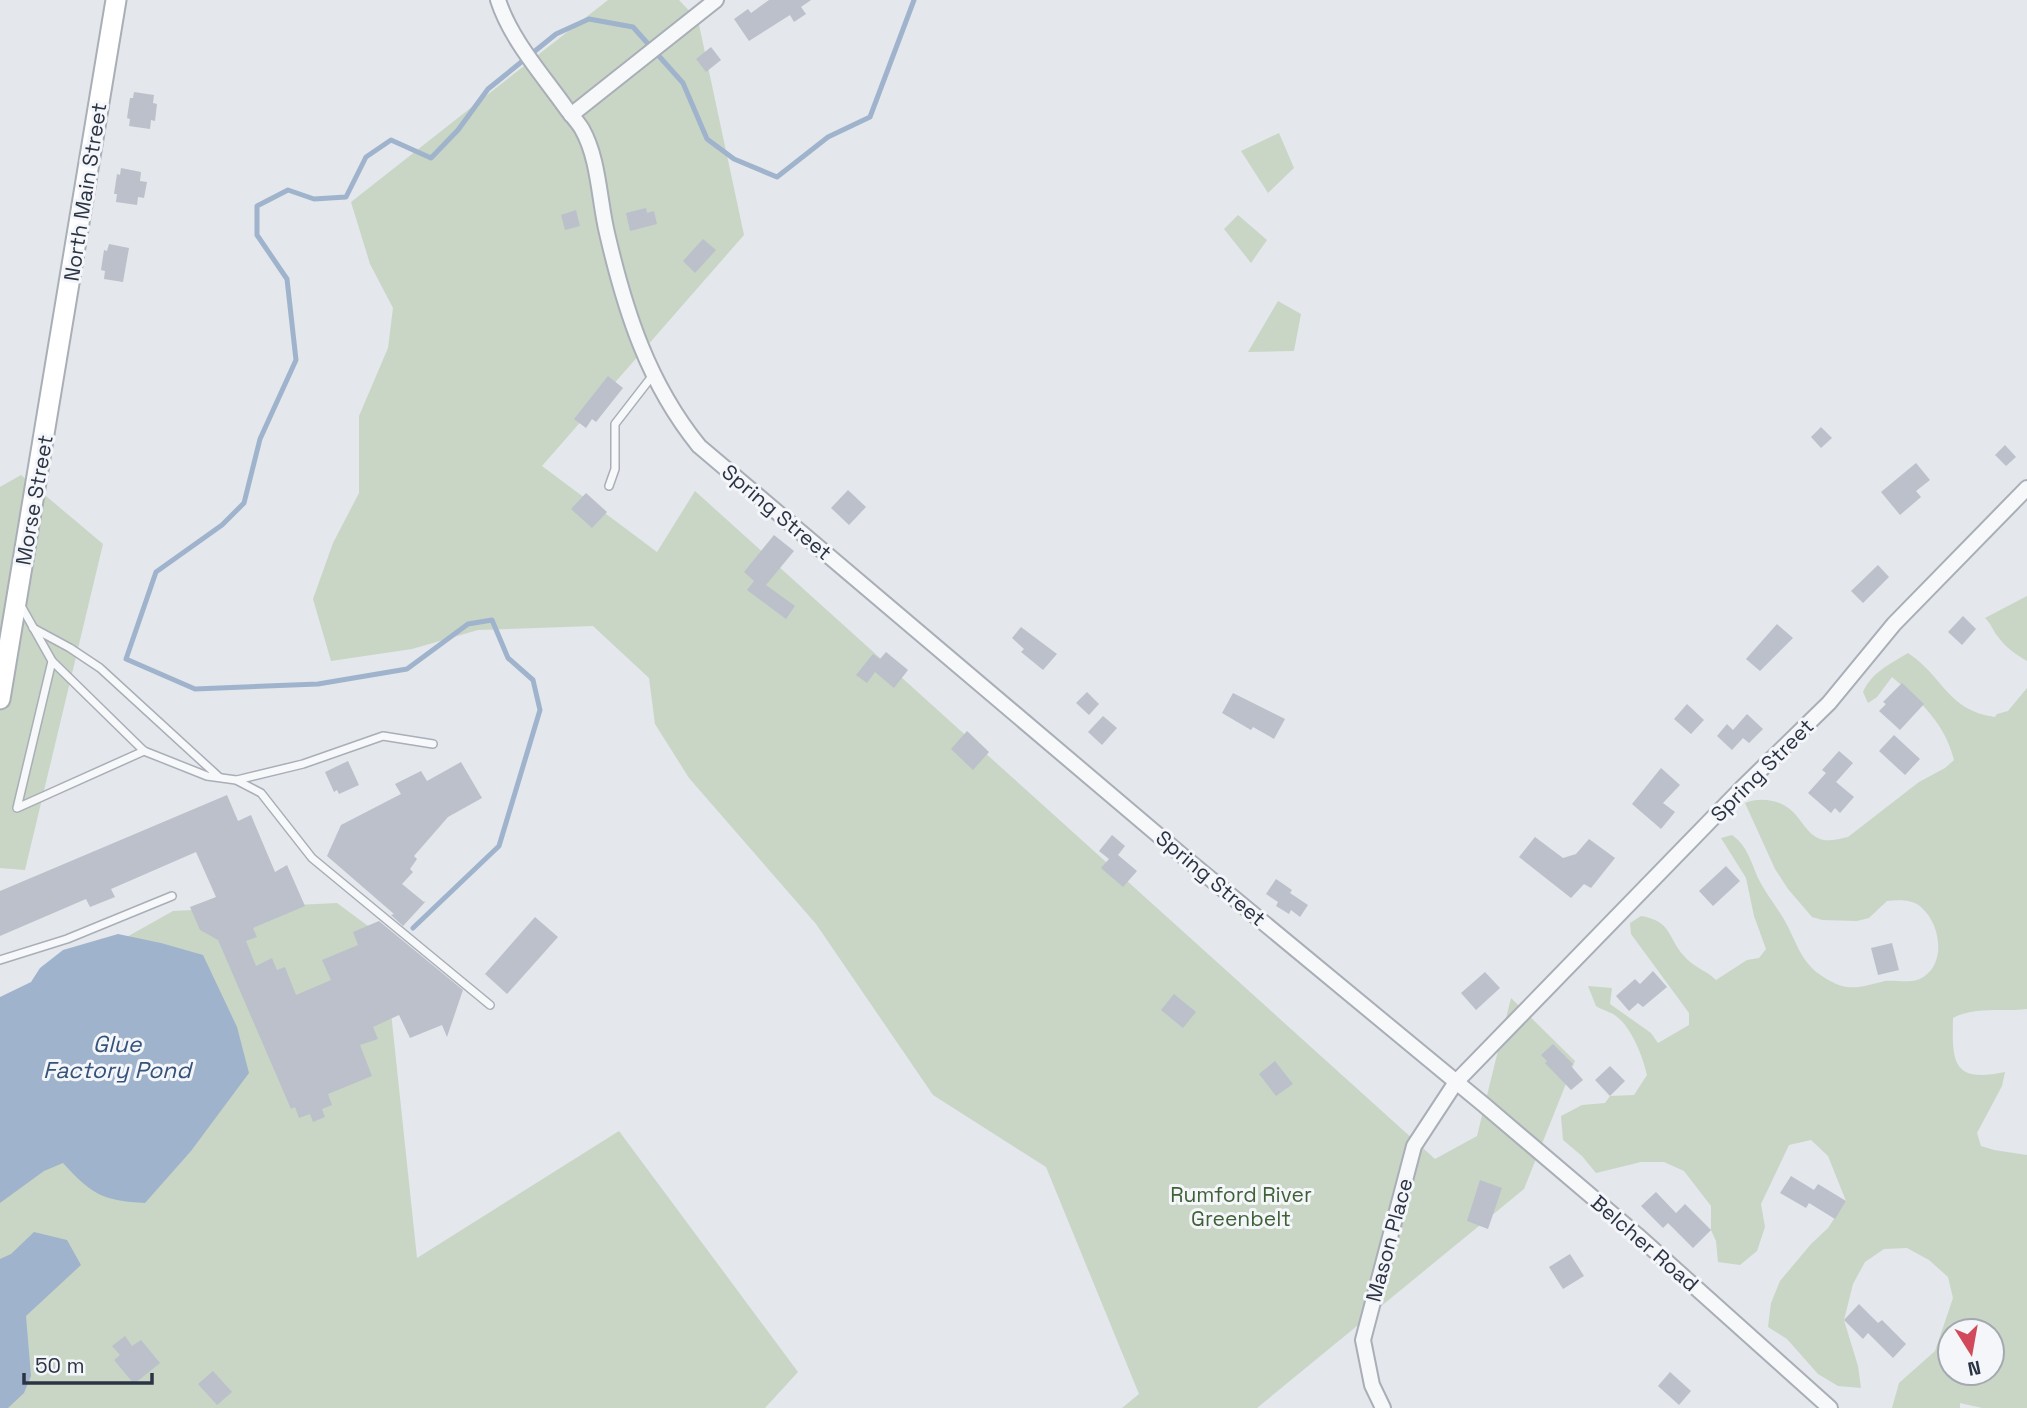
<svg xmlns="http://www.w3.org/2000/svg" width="2027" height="1408" viewBox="0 0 2027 1408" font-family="'Space Grotesk',sans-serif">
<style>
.green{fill:#c9d6c5;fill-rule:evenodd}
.water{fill:#9fb4cc}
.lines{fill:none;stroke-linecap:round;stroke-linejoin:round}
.stream{stroke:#9fb4cc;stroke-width:5}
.building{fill:#bbc0ca}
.lane-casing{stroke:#a9aeb7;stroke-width:10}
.street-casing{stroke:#a9aeb7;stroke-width:18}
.secondary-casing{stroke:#a9aeb7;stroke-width:23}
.lane{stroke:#f7f8fa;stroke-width:7}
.street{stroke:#f7f8fa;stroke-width:14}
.secondary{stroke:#fff;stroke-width:19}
.labels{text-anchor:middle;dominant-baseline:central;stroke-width:6;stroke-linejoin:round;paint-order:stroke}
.street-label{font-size:21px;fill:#2b3445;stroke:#f4f6f9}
.park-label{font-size:21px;fill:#3f6138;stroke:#f4f6f9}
.water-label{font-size:23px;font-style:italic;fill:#34527a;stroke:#f4f6f9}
</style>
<rect width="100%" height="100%" fill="#e4e7ec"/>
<g class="green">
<path d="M608 0H679L698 20 744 235 542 466 657 552 695 491 1435 1159 1477 1136 1511 998 1575 1061 1524 1189 1257 1408H1122L1139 1394 1046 1167 933 1095 816 924 689 778 655 724 649 678 593 626 478 630 412 649 331 661 313 599 333 543 359 493V416L388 348 393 308 370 264 351 202Z"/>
<path d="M1279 133 1294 168 1268 193 1241 151Z"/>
<path d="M1238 215 1267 240 1251 263 1224 229Z"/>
<path d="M1278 301 1301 314 1294 351 1248 352Z"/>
<path d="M21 475 103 544 25 870 0 868V487Z"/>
<path d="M2027 596V661C2017 655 2006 648 1999 638 1993 631 1992 625 1985 618Z"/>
<path d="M1908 653C1943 676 1948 711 1995 717L1997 714 2008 711 2027 688V1009C2003 1012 1975 1006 1953 1018 1952 1062 1952 1083 2005 1072L2002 1086 1977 1133 1981 1146 1994 1150 2027 1155V1408H1982L1960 1403V1408H1892L1899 1383 1935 1351 1953 1298 1948 1277 1929 1260 1907 1248 1884 1249 1865 1262 1853 1284 1844 1320 1858 1366 1861 1388 1838 1386 1818 1374 1787 1339 1768 1327 1771 1303 1780 1281 1811 1244 1828 1228 1846 1201 1828 1156 1811 1140 1789 1145 1761 1204 1765 1227 1757 1251 1740 1265 1718 1262 1716 1241 1711 1230V1206L1684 1171 1664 1162H1641L1596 1173 1582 1156 1563 1140 1561 1116 1582 1105 1605 1103 1610 1096 1634 1095 1647 1075C1643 1057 1632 1028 1616 1016 1611 1012 1602 1010 1596 1006L1588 986 1612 988 1610 1004 1651 1033 1658 1043 1689 1025V1013L1631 934 1630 923 1641 916C1672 921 1667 937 1684 956 1693 967 1706 970 1716 980L1747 960 1759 958 1766 949 1754 916 1746 878 1721 838 1732 835C1748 846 1751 863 1759 880 1767 896 1779 909 1787 925 1794 938 1800 956 1811 967 1817 974 1834 984 1842 986 1855 990 1872 984 1885 981 1895 980 1907 983 1917 980 1947 969 1942 926 1922 908 1913 899 1898 900 1887 901L1869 918 1857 921 1822 920 1812 917 1788 889 1775 869 1745 803C1760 797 1779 799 1792 811 1801 819 1807 834 1820 839 1828 842 1839 839 1848 837L1919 782 1945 768 1954 760C1945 723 1920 701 1892 677L1877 697 1868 703 1863 692C1872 672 1890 664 1908 653ZM1950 1331H1992V1373H1950Z"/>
<path d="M337 903 383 937 417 1258 619 1131 798 1372 765 1408H0V999L100 952 173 911Z"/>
</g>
<g class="water">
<path d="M118 934 161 943 203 955 237 1027 249 1073 191 1151 145 1203C103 1201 91 1194 63 1163L44 1171 0 1203V997L31 982 40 968 63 950Z"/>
<path d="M34 1232 67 1240 81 1265 26 1316 31 1376 24 1393 8 1408H0V1259L11 1254Z"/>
</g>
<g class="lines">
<path class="stream" d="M413 928 499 846 540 710 533 680 508 658 492 620 468 624 407 669 318 684 195 689 126 659 156 572 222 525 244 503 260 439 296 360 287 279 257 235V206L288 190 314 199 346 197 366 157 391 140 431 158 458 130 488 89 556 34 589 19 633 27 683 83 707 139 734 159 777 177 828 137 870 117 914 0"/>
</g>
<g class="building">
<path d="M769 0H811L801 7 806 14 794 22 790 15 749 41 734 19 748 9 751 13Z"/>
<path d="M711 47 721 60 706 72 696 59Z"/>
<path d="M134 92 154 95 153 103 157 104 155 121 151 120 150 129 129 126 130 119 127 118 130 98H133Z"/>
<path d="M121 168 141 172 140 181 147 182 144 198 138 197 137 205 116 202 117 194H114L117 174 120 175Z"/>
<path d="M646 208 647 213 654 211 657 224 630 231 626 213Z"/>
<path d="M576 210 580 226 565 230 561 215Z"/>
<path d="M703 239 716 250 695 273 683 261Z"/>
<path d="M109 244 129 248 123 282 104 279 105 271 101 270 104 250 107 251Z"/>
<path d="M608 376 623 388 596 422 592 419 586 428 574 419Z"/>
<path d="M1821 427 1832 438 1821 448 1811 437Z"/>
<path d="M2005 445 2016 457 2006 466 1995 455Z"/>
<path d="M1916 463 1930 480 1916 491 1921 497 1900 515 1881 492Z"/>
<path d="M848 490 866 507 849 525 831 508Z"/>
<path d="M586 493 607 512 592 528 571 509Z"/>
<path d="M774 535 794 551 766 585 795 606 786 619 747 590 754 581 744 572Z"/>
<path d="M1878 565 1889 577 1863 603 1851 591Z"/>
<path d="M1963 616 1976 629 1962 645 1948 632Z"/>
<path d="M1777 624 1793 638 1760 671 1746 659Z"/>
<path d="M1021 627 1057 654 1043 670 1021 652 1024 649 1012 638Z"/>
<path d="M886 652 908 670 894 688 875 672 867 683 856 675 873 654 880 659Z"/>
<path d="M1902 683 1924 704 1900 730 1879 711 1886 704 1883 702Z"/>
<path d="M1087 692 1099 704 1089 715 1076 703Z"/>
<path d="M1233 693 1285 719 1274 739 1253 727 1251 730 1222 713Z"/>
<path d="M1687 704 1704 720 1691 734 1674 719Z"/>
<path d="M1747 714 1763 729 1749 743 1743 738 1732 750 1717 736 1727 724 1733 730Z"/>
<path d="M1103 716 1117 728 1102 745 1088 732Z"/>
<path d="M967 731 989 752 973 770 951 749Z"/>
<path d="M1894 735 1920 759 1905 775 1879 751Z"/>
<path d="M1839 751 1853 763 1836 782 1854 797 1840 813 1835 808 1831 813 1808 793 1826 773 1822 770Z"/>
<path d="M348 761 359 785 339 794 337 790 334 792 325 772Z"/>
<path d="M461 762 482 798 448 817 414 856 417 859 410 869 413 872 402 884 424 902 426 901 403 926 391 915 394 914 327 856 341 825 401 794 395 784 421 771 427 781Z"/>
<path d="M1661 768 1680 785 1663 803 1675 812 1661 829 1632 804Z"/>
<path d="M227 795 238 821 251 815 275 872 287 865 305 906 253 928 257 937 246 941 256 966 272 958 277 970 285 967 296 995 331 980 322 960 358 945 353 932 379 921 463 990 447 1037 442 1025 410 1038 399 1015 373 1027 378 1039 360 1045 372 1076 328 1094 332 1105 322 1109 325 1117 313 1122 310 1114 299 1118 295 1107 291 1109 218 940 200 930 190 907 216 897 196 852 111 889 115 897 90 907 86 899 0 936V891Z"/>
<path d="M1112 835 1125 846 1118 855 1137 871 1123 887 1101 868 1109 859 1099 851Z"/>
<path d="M1535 837 1563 858 1576 854 1589 839 1615 858 1591 888 1584 884 1571 898 1519 857Z"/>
<path d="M1726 866 1740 881 1713 906 1699 891Z"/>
<path d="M1276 879 1292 890 1290 893 1308 905 1300 917 1291 910 1289 914 1276 906 1278 902 1266 894Z"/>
<path d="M535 917 558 937 507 994 485 974Z"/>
<path d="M1892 943 1899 970 1878 975 1871 948Z"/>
<path d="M1653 971 1667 987 1643 1007 1638 1003 1629 1011 1616 996 1635 979 1640 984Z"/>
<path d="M1485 972 1500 988 1476 1010 1461 993Z"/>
<path d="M1174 994 1196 1012 1183 1028 1161 1010Z"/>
<path d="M1553 1044 1573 1064 1571 1066 1583 1080 1571 1090 1545 1063 1547 1061 1541 1055Z"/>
<path d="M1275 1061 1293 1084 1276 1096 1259 1074Z"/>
<path d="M1610 1066 1625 1081 1610 1096 1595 1080Z"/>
<path d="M1791 1176 1814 1190 1818 1184 1846 1201 1835 1219 1809 1203 1806 1208 1780 1193Z"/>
<path d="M1480 1180 1502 1188 1488 1229 1467 1221Z"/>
<path d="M1656 1192 1676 1213 1685 1204 1711 1230 1693 1248 1668 1223 1663 1228 1641 1206Z"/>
<path d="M1570 1254 1584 1276 1563 1289 1549 1267Z"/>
<path d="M1859 1304 1878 1323 1882 1320 1906 1344 1893 1358 1868 1333 1863 1339 1844 1320Z"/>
<path d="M125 1336 132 1346 141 1340 160 1363 134 1384 114 1360 120 1355 112 1346Z"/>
<path d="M213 1371 232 1392 217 1405 198 1384Z"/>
<path d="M1670 1372 1691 1391 1679 1405 1658 1386Z"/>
</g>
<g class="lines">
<defs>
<g id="lane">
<path d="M609 486 615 469V424L653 375"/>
<path d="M20 604 52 661 17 808 144 751"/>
<path d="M33 628 70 648 100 668 219 777"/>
<path d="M52 661 144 751 207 776 236 780 261 793 312 858 490 1005"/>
<path d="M237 780 303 764 383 736 433 744"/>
<path d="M0 960 67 939 172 896"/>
</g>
<g id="street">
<path d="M498 0C511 40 542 74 566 108 571 115 578 122 582 129 599 159 599 200 607 233 625 311 648 383 699 446L1184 857 1483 1104 1637 1235 1830 1408"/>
<path d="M571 115 716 0"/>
<path d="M1383 1408 1372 1385 1363 1340 1414 1146 1456 1082 1742 788 1829 703 1894 624 2027 488"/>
</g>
<path id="secondary" d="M0 699 116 0"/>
</defs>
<use href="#lane" class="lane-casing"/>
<use href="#street" class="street-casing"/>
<use href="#secondary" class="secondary-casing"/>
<use href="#lane" class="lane"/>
<use href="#street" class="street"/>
<use href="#secondary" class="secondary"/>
</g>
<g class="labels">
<g class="street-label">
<text transform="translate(85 192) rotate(-81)">North Main Street</text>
<text transform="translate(34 500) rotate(-80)">Morse Street</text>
<text transform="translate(777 512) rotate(40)">Spring Street</text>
<text transform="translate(1762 770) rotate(-45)">Spring Street</text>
<text transform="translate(1211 878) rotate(40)">Spring Street</text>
<text transform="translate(1389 1240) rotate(-75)">Mason Place</text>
<text transform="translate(1645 1243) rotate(41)">Belcher Road</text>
</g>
<g class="park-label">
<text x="1241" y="1194">Rumford River<tspan x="1241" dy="24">Greenbelt</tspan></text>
</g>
<g class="water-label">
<text x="117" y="1044">Glue<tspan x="117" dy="26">Factory Pond</tspan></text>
</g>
</g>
<g transform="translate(1971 1352) rotate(169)"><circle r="33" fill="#f4f6f9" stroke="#a4a8b1" stroke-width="2"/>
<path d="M0-5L12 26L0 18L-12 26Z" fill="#d1495b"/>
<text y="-10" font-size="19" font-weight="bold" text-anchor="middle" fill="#2b3445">N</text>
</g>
<path d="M24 1373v10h128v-10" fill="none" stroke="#2b3445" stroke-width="3.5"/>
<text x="35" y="1373" font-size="21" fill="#2b3445" stroke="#f4f6f9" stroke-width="5" paint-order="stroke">50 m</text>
</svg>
